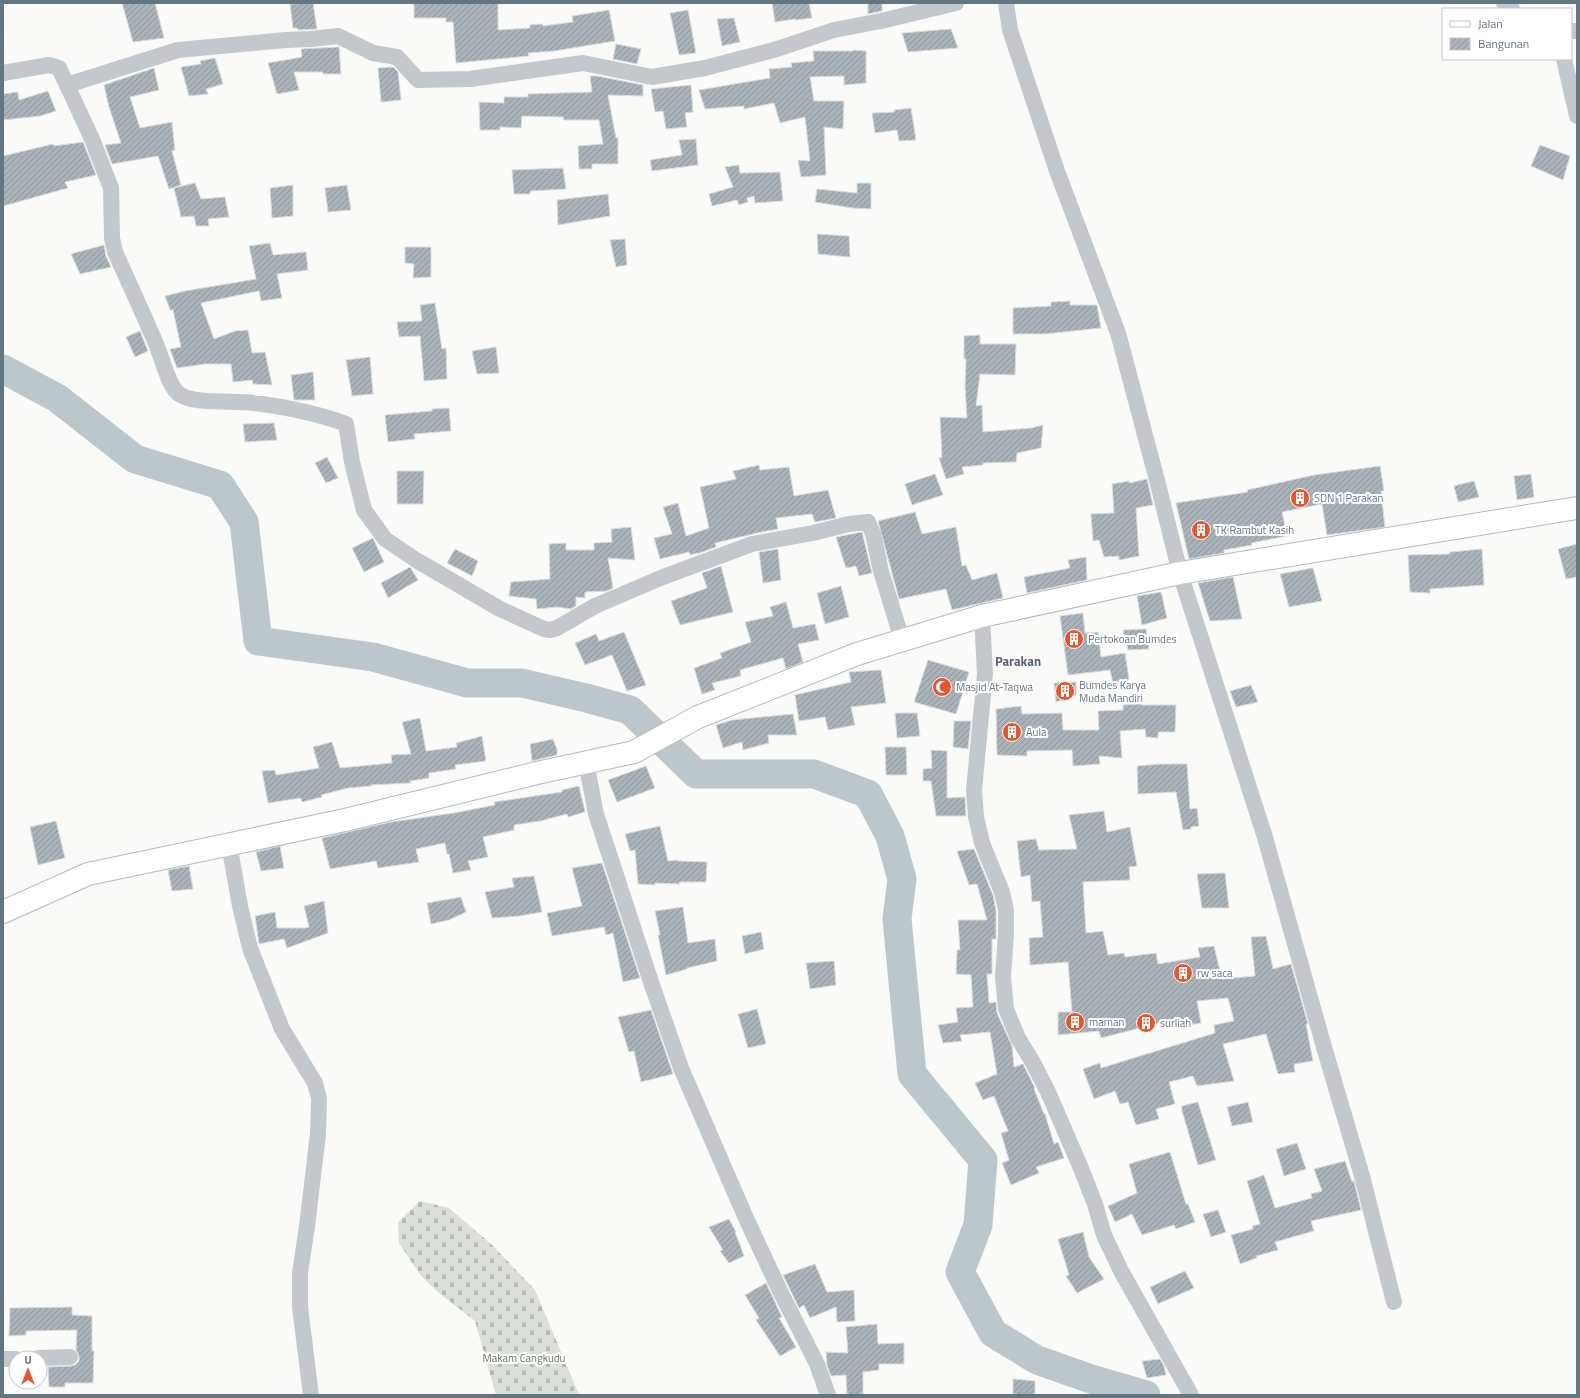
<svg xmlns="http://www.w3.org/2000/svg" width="1580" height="1398" viewBox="0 0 1580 1398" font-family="'Titillium Web',sans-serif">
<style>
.cemetery{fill:url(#cemetery-stones)}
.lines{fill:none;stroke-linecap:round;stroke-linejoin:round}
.river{stroke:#bbc7cb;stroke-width:29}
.building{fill:url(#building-hatch);stroke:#dcdcda}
.secondary-casing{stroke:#b3babf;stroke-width:24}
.street{stroke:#c3c8cc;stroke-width:16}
.secondary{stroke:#fff;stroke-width:22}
.labels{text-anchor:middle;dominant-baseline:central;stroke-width:4;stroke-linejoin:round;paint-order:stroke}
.poi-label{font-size:11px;fill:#657683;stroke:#fff;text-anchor:start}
.park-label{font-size:11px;fill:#687a64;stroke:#fff}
.quarter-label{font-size:13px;font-weight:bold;fill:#57646e;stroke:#fff}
</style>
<defs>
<pattern id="cemetery-stones" width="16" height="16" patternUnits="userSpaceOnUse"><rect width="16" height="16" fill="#dadfd7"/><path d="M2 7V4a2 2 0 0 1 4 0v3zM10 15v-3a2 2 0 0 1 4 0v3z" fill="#b4b9b4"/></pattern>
<pattern id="building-hatch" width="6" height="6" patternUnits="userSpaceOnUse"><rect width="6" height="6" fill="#aab3b9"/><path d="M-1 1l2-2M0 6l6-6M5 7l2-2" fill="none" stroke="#8e969c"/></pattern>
</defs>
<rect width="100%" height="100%" fill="#fafaf8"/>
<path class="cemetery" d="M420 1201 449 1208 491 1244 535 1290 579 1395H496L475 1321 439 1293 421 1276 399 1243 398 1222Z"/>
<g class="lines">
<path class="river" d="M3 369 57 398 135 459 220 485 244 522 258 641 373 657 467 683H522L586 698 630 710 696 774H814L868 794 890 836 902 879 897 919 912 1074 983 1160 978 1225 960 1272 993 1333 1037 1360 1091 1379 1146 1395"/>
</g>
<g class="building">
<path d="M122 3H155L164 38 133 42Z"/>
<path d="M313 3 317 29 298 30 297 28H293L290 4Z"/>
<path d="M414 3H498V30L530 28V25L542 24 543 26 573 22 572 16 609 10 615 41 554 51 528 53 529 56 456 63 453 22H446V18H414Z"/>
<path d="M772 3H809L812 18 795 20V19L775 22Z"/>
<path d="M868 3H882V11L868 14Z"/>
<path d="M688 10 696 53 679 55 670 13Z"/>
<path d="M734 18 740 42 722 46 717 19Z"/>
<path d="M951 29 958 48 908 52 902 33Z"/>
<path d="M616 44 641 49 637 64 613 59Z"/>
<path d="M339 47 341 74H323V72H294L299 90 277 94 268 63 302 57 301 49Z"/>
<path d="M853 50 866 51V83L844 85V76L810 77 814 101H844L843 129 824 127 826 175 801 177 798 160 810 161 805 117 780 123 774 103 744 109V106L705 109 699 90 770 78 769 69 792 67 791 63 814 61 813 51H853Z"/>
<path d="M215 58 223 84 206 89 208 94 189 96 181 67 201 64 200 61Z"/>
<path d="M393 67 398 72 401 100 381 102 378 68Z"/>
<path d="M154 68 159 90 130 97 140 128 172 122 175 150 172 151 181 185 169 189 158 156 112 164 105 145 121 143 109 107 104 85Z"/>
<path d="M590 76H597L643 85V96L608 95 616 138H618V164H592V169H579L578 146 603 144 599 120H564L563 117 522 116 521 128 500 127V130H480L479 102 504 103V97H528V94L592 92Z"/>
<path d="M691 85 693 112 685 113 687 127 666 129 663 111 655 112 651 89Z"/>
<path d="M48 91 56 111 40 116 3 120V94L18 92 19 100Z"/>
<path d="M911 108 916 140 899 141 897 130 875 133 872 113 895 112 894 110Z"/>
<path d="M696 139 698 165 652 171 650 160 682 155 679 140Z"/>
<path d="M83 142 96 175 65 182 68 188 3 206V156L53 144 54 146Z"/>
<path d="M1540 145 1570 156 1563 180 1531 166Z"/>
<path d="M739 165 740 173 780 172 783 201 755 203 754 196 747 198 748 202 739 205 737 200 712 206 709 194 733 187 725 167Z"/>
<path d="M563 168 566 189 530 191V194H514L512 170Z"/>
<path d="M195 183 201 199 225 197 229 217 208 219 209 226H196L194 216 181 217 174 188Z"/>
<path d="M857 183H871V209L852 208 815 202 817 189 857 193Z"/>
<path d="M293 185V216L272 218 270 188Z"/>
<path d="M347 185 351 210 328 212 325 188Z"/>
<path d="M608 194 610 216 558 225 557 200Z"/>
<path d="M817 234 849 236 850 257 818 254Z"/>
<path d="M625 239 627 265 616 267 610 240Z"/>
<path d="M270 243 273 255 306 252 308 270 277 274 282 298 261 301 259 291 201 303 214 339 235 331 248 330 252 353 265 352 272 385 253 384 252 380 233 382 231 364H205L177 368 170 349 181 347 173 310H170L165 296 185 291 256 279 249 246Z"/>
<path d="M104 245 106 256 111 267 80 274 71 254Z"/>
<path d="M405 247H431V277L413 278 414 264 405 263Z"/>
<path d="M1070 301V305H1097L1101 328 1045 334H1013V308L1051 306V302Z"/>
<path d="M435 303 442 349 446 348 447 379 424 381 420 336 399 337 397 322 422 321 420 305Z"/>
<path d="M140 331 148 351 135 357 126 337Z"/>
<path d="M980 335V344H1016L1015 375 980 374 976 406 982 405 983 432 1031 428 1043 425 1041 448 1017 453 1016 462 983 463V465L962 467 964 474 946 479 939 458 942 457 940 417 967 418 965 386 966 359H964V336Z"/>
<path d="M496 347 499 373 477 374 472 351Z"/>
<path d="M370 357 373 394 352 396 346 360Z"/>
<path d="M313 372 315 400H294L291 375Z"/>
<path d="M449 408 451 431 414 434 415 439 388 442 385 415 432 411V409Z"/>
<path d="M274 423 277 440 245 442 243 424Z"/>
<path d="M327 457 338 478 326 483 315 463Z"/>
<path d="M759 465 760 470 789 467 794 496 828 490 836 518 815 522 812 514 776 518 778 529 757 533 715 543 716 547 697 554V553L690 555 689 552 660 559 654 538 672 534 663 507 678 503 686 536 709 528 700 487 736 479 733 471Z"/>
<path d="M1380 466 1384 491H1381L1385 527 1327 535 1322 504 1282 512 1287 536 1251 543 1252 545 1224 550V553L1189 559 1176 503 1248 492 1247 490 1314 475Z"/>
<path d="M397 471H424L423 504H397Z"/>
<path d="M935 474 943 495 912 505 905 484Z"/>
<path d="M1531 474 1534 497 1517 500 1514 476Z"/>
<path d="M1147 479 1153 505 1136 508 1139 556 1119 560V556L1104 557 1099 540 1093 541 1091 514 1114 513 1112 484 1129 481V483Z"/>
<path d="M1474 481 1479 497 1458 502 1454 486Z"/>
<path d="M915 512 922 534 956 527 962 566 966 565 972 580 997 573 1003 598 952 610 946 589 899 599 878 521Z"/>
<path d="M631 527 635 560 608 558 613 588 607 591 585 592V598L576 597V606L571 609 557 607 537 609 536 599 509 596 511 582 550 579 549 544 566 543V550H594V543L612 542 611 529Z"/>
<path d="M862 532 872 573 859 576 856 566 846 568 836 537Z"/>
<path d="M373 538 384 562 364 572 352 548Z"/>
<path d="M1577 544V577L1566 579 1558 549Z"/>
<path d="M455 549 478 561 472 576 447 563Z"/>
<path d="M778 549 781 580 763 583 759 552Z"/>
<path d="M1482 549 1484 585 1430 589V593L1410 592 1408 555 1450 554V552Z"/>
<path d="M1086 557 1087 580 1027 593 1024 577 1070 568 1068 560Z"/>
<path d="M721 566 733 612 680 625 671 601 707 588 702 573Z"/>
<path d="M410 567 418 580 388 598 381 583Z"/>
<path d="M1313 568 1322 601 1289 607 1280 574Z"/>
<path d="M1233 577 1242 619 1210 621 1198 583Z"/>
<path d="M841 586 849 617 825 624 817 593Z"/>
<path d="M1161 592 1167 618 1142 625 1137 596Z"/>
<path d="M786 602 793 628 815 624 819 640 798 644 803 662 786 669 783 658 740 670 741 676 712 683 715 690 702 694 694 668 722 658 720 653 751 642 745 622 773 616 770 607Z"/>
<path d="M1083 613 1085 633 1098 632 1101 657 1125 653 1129 679 1113 684 1110 670 1068 675 1060 616Z"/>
<path d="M1146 629 1149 649 1128 650 1123 630Z"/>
<path d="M624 632 646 685 627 691 612 655 585 665 575 643 596 634 599 641Z"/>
<path d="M928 660 969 672 956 714 914 702Z"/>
<path d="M881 670 886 703 851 707 855 725 828 730 825 717 799 721 795 695 851 682 849 672Z"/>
<path d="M1076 682V695L1056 702 1054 683Z"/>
<path d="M1251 685 1258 702 1236 707 1230 691Z"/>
<path d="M1141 704V705H1176L1175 732H1158V738L1146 737 1145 729 1120 731 1122 758 1099 756 1100 764 1073 766 1072 750 1027 751V756L997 755 996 709 1021 706 1022 714 1062 713 1063 730H1099L1098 711 1123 710V705Z"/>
<path d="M895 713H917L920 736 897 738Z"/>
<path d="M793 714 797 735H768L769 743 743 750 742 742 723 748 716 725 732 720Z"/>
<path d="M420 718 426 751 457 747 456 743 482 736 486 761 455 765 456 769 429 773V778L410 781 411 783 371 785V786L348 788 321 795 322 797 302 802 301 798 268 803 262 771 275 770 276 775 319 768 313 747 332 742 340 768 392 763 391 755 411 754 402 722Z"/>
<path d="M954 721H971L968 749 953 747Z"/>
<path d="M553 739 557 749V755L532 761 530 744Z"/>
<path d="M885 747H906L907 775H886Z"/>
<path d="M931 750 947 751V798L965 797 966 816H936L931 781H923V769L932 768Z"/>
<path d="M1161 764H1187L1190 809 1197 808 1199 826 1191 827V829L1183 830 1176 792 1138 794 1137 766Z"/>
<path d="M646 766 655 788 617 802 608 780Z"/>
<path d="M579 786 585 812 568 817 567 814 540 821 514 825V830L483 837 488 857 468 861 471 870 453 873 449 854H447L445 843 416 849 419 862 378 868 376 861 330 869 322 838 391 822 454 813 495 805 494 802 562 792V790Z"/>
<path d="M1104 811 1107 832 1130 827 1137 866 1129 867 1130 880 1083 882 1086 933 1103 931 1108 955 1124 953 1125 957 1156 953 1158 964 1200 957 1198 948 1214 946 1222 979 1255 976 1251 937 1266 936 1273 969 1291 964 1308 1024H1306L1313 1061 1294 1064 1295 1072 1278 1074 1266 1034 1223 1044 1234 1081 1197 1086 1193 1076 1169 1082 1175 1104 1156 1109 1159 1119 1136 1125 1128 1102 1120 1104 1115 1091 1094 1099 1083 1069 1100 1063 1101 1068 1215 1033 1214 1025 1234 1021 1228 998 1197 1001 1201 1023 1177 1027 1175 1019 1101 1038 1099 1031 1058 1035V1012H1072L1068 962 1030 965 1029 938 1043 937 1040 901 1032 902 1030 875 1021 877 1017 841 1036 839 1039 850 1077 849 1069 815Z"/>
<path d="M56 821 65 858 38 865 30 827Z"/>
<path d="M660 826 668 861 678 860V861L707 862 706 882H679L680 884 655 883V885L638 884 635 850 630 851 625 834Z"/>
<path d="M280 846 284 868 261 871 256 852Z"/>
<path d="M974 849 993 895 996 911V939H992V974H987L989 1003 996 1002 997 1013 1012 1046 1014 1067 1023 1064 1035 1088 1034 1089 1044 1114H1045L1054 1144 1058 1142 1064 1158 1036 1167 1039 1173 1011 1185 1002 1163 1009 1160 1001 1133 1008 1131 994 1096 983 1100 975 1083 997 1074 990 1032 960 1035 962 1041 943 1043 938 1025 958 1022 956 1008 973 1007 971 975 956 974 957 950H960L958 920H987L977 884 969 885 957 851Z"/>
<path d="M602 863 640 978 623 982 613 933 606 935 604 927 552 936 547 913 582 906 572 868Z"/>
<path d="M189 866 193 889 172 891 168 870Z"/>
<path d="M1225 873 1229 908H1202L1197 874Z"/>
<path d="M534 876 542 912 519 916 492 918 485 892 514 887 512 878Z"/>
<path d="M461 897 466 912 449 920 431 924 427 903Z"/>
<path d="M324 901 328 933 287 948 284 939 259 944 255 916 275 912 277 928H306L309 927 304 906Z"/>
<path d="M683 907 688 943 715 939 717 961 687 968V969L666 975 658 935H660L655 911Z"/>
<path d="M761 932 764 949 745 954 742 936Z"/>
<path d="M834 961 836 985 810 989 806 963Z"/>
<path d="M757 1009 766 1044 748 1048 738 1014Z"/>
<path d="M651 1010 673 1074 641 1082 634 1051 629 1052 618 1017Z"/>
<path d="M1198 1102 1216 1160 1198 1165 1182 1111V1106Z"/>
<path d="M1248 1102 1253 1122 1232 1126 1227 1107Z"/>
<path d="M1297 1143 1306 1169 1284 1176 1276 1149Z"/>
<path d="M1170 1152 1186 1204H1188L1195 1222 1176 1229 1174 1225 1142 1235 1132 1214 1115 1222 1108 1206 1137 1193 1129 1164Z"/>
<path d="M1345 1161 1352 1182 1354 1181 1361 1210 1311 1221 1314 1231 1275 1242 1278 1250 1256 1256 1257 1258 1240 1264 1231 1235 1253 1229 1252 1226 1260 1224 1247 1181 1264 1175 1275 1208 1312 1198 1311 1194 1322 1191 1314 1169Z"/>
<path d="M1218 1210 1226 1232 1211 1237 1203 1214Z"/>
<path d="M729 1219 736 1232H735L744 1256 729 1263 720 1251 723 1250 709 1227Z"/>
<path d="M1083 1232 1089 1257 1104 1279 1077 1293 1066 1276 1069 1275 1058 1239Z"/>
<path d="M815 1264 827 1292 854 1290 855 1321 837 1322 836 1307 810 1318 804 1305 799 1308 783 1275Z"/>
<path d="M1185 1271 1194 1288 1158 1304 1150 1287Z"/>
<path d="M766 1283 782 1317 779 1318 796 1347 780 1356 756 1320 759 1318 745 1295Z"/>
<path d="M72 1307V1315L92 1316V1351H94L93 1383H65V1387H49L48 1367 71 1366 75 1365 79 1361V1356L76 1350 77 1330 26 1331V1335L9 1336 10 1308Z"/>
<path d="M877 1324 878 1344 904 1343V1364H879V1370L863 1372V1395H847L846 1375 831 1376 827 1365 826 1352 848 1353 846 1327Z"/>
<path d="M1160 1359 1164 1366 1166 1375 1147 1378 1142 1361Z"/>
<path d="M1013 1379 1035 1381V1395H1013Z"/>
</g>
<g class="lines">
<defs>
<path id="secondary" d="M3 912 88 874 345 820 537 773 634 752 698 717 857 654 982 616 1180 573 1577 508"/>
</defs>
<use href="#secondary" class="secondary-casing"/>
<g class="street">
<path d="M1006 3 1010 30 1057 171 1118 333 1158 484 1180 573 1264 834 1324 1047 1362 1176 1394 1302"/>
<path d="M1504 3 1512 9"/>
<path d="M1571 31H1577"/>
<path d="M1564 59 1577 116"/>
<path d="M3 73 49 65 59 68 67 85"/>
<path d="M982 616 985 674 974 790 976 817 982 843 1002 892 1006 910V934L1003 976 1006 1009 1018 1038 1032 1061 1048 1092 1080 1166 1095 1204 1104 1235 1121 1271 1191 1395"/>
<path d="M902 640 881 571 873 534 868 522 849 524 813 533 752 544 663 577 595 606 557 628 550 630 544 629 500 609 416 560 385 539 364 510 352 462 346 424C316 413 286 407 254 403 235 400 194 405 179 394 168 386 162 357 156 344 143 313 129 283 115 252L112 238 111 188 92 139 67 85 178 50 286 40 311 39 338 36 373 53 397 57 418 80 470 79 583 63 652 77 705 68 777 49 834 30 881 21 956 3"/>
<path d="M586 762 596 814 652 985 681 1068 745 1216 780 1291 817 1364 828 1395"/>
<path d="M229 844 240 906 250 948 282 1029 315 1083 319 1098 318 1134 307 1226 300 1273V1307L311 1395"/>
<path d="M38 1358 70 1357"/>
<path d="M3 1359H16"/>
</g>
<use href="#secondary" class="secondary"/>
</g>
<defs>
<symbol id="building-disc" viewBox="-11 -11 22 22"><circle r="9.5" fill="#e4572e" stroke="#fff"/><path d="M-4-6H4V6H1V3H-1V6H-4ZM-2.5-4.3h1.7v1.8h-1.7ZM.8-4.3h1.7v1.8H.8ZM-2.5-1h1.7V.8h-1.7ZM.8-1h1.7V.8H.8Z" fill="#fff"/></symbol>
<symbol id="mosque-disc" viewBox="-11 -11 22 22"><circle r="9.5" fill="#e4572e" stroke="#fff"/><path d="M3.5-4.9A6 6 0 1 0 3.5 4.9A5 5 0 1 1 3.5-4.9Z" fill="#fff"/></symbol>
</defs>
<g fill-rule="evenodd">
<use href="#building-disc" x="1289" y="487" width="22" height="22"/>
<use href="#building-disc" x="1190" y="519" width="22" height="22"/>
<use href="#building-disc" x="1063" y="628" width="22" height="22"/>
<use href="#mosque-disc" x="931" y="676" width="22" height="22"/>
<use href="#building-disc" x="1054" y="680" width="22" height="22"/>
<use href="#building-disc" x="1001" y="721" width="22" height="22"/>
<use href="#building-disc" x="1172" y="962" width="22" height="22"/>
<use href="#building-disc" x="1064" y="1011" width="22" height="22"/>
<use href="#building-disc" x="1135" y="1012" width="22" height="22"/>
</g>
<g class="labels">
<g class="poi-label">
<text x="1314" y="498">SDN 1 Parakan</text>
<text x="1215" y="530">TK Rambut Kasih</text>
<text x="1088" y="639">Pertokoan Bumdes</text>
<text x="1079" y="685">Bumdes Karya<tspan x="1079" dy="13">Muda Mandiri</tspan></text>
<text x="956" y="687">Masjid At-Taqwa</text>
<text x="1026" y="732">Aula</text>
<text x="1197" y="973">rw saca</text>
<text x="1089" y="1022">maman</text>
<text x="1160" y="1023">surliah</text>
</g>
<g class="park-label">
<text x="524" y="1358">Makam Cangkudu</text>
</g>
<g class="quarter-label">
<text x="1018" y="661">Parakan</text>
</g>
</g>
<rect width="1580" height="1398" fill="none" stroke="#657683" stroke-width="8"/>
<rect x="1442" y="8" width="130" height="52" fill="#ffffff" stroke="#c1c8cd"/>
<rect x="1450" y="21" width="20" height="6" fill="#ffffff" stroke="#c1c8cd"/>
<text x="1478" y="28" font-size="12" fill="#657683">Jalan</text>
<rect x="1450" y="38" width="20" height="12" fill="url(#building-hatch)" stroke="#c1c8cd"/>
<text x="1478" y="48" font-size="12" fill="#657683">Bangunan</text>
<g transform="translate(28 1370)"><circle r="19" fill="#ffffff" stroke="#c1c8cd"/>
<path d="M0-3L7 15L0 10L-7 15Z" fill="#e4572e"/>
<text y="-6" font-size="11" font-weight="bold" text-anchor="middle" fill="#657683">U</text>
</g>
</svg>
